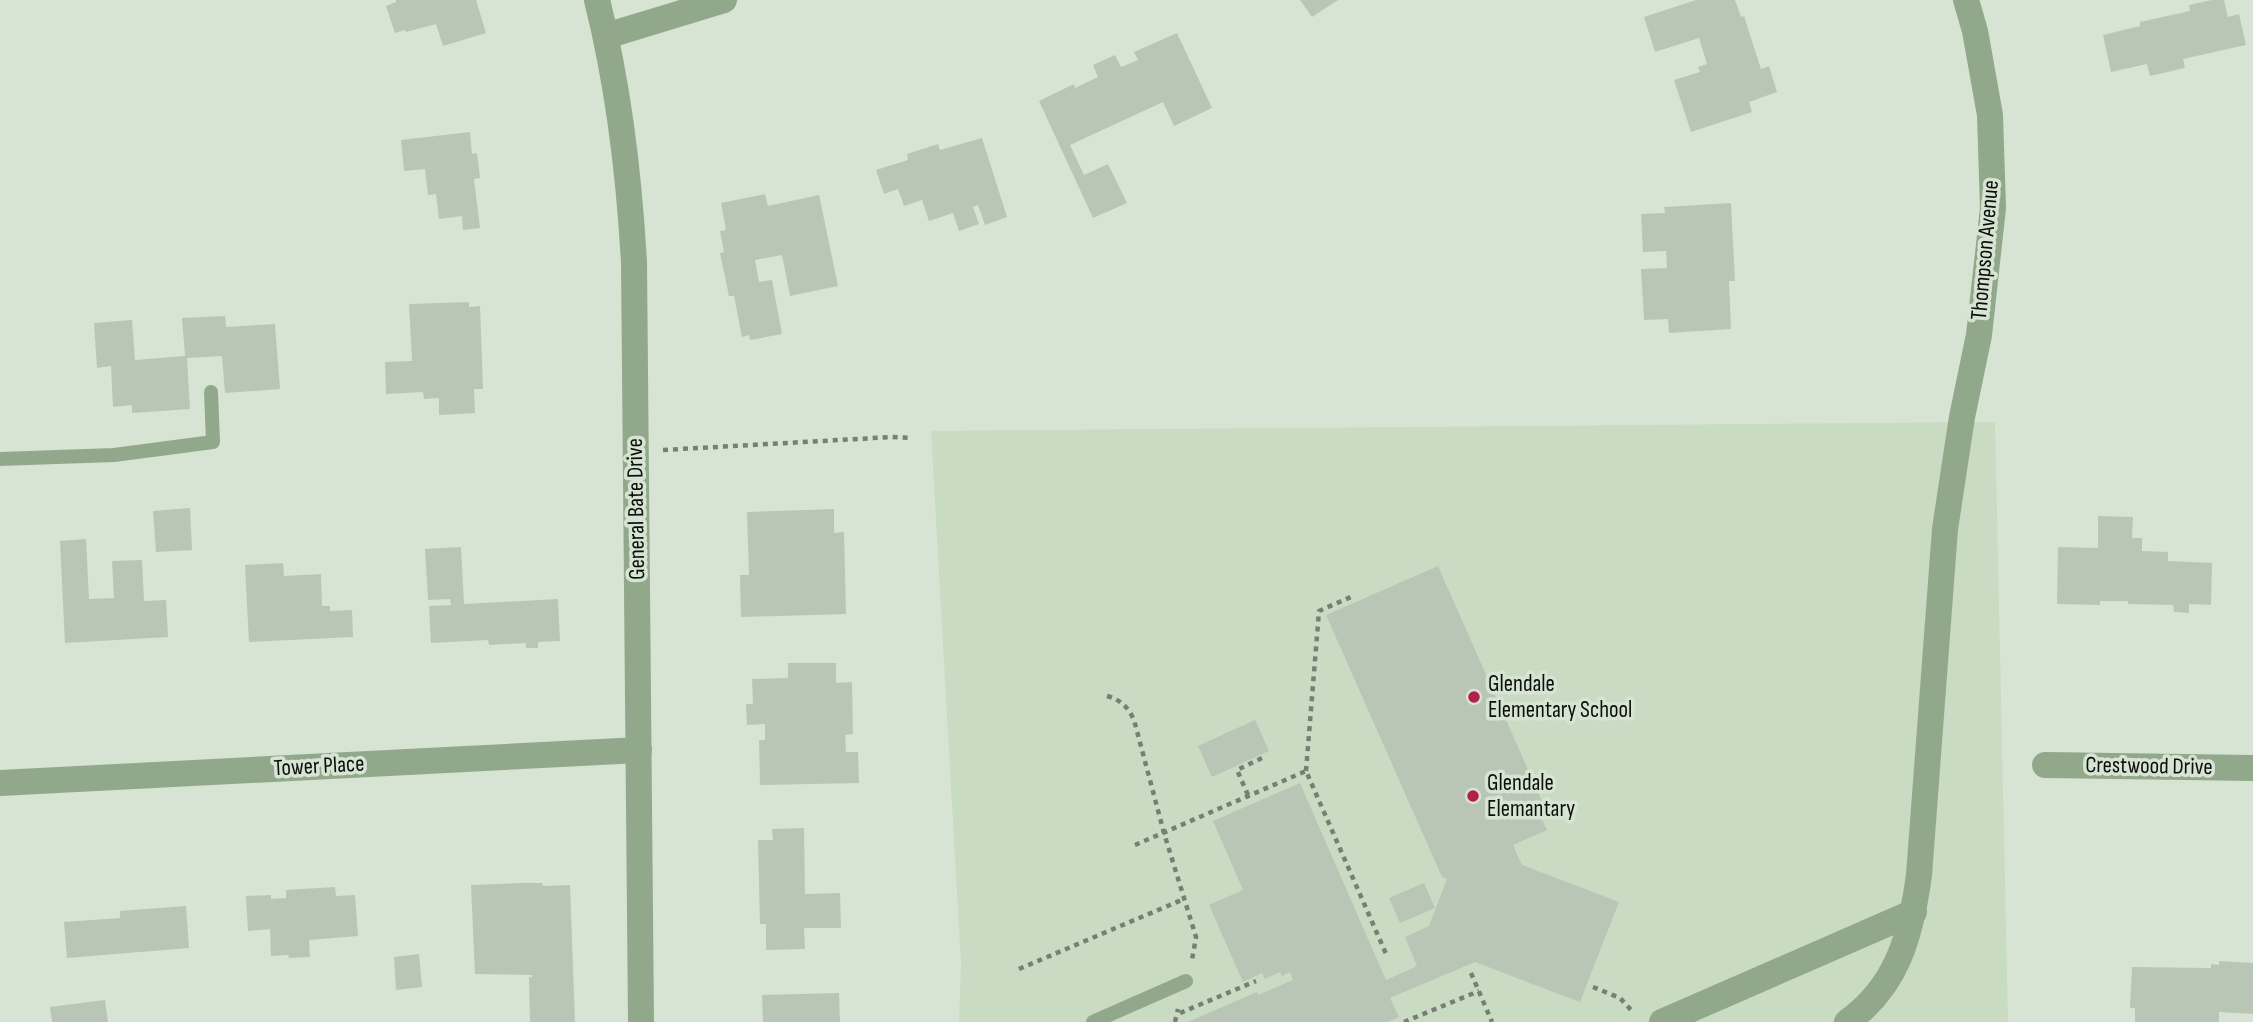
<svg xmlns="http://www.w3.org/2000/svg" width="2253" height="1022" viewBox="0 0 2253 1022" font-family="'Sofia Sans Condensed',sans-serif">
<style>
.built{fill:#c9dbc3}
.building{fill:#b9c6b6}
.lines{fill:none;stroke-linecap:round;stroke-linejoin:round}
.path{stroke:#767f73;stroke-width:4.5;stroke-dasharray:5 5;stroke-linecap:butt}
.lane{stroke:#92a88b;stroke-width:14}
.street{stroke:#92a88b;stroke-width:26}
.poi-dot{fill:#b2204c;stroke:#d7e4d3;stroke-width:2.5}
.labels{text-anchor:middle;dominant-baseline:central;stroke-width:7;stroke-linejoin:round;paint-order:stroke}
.street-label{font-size:23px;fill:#0a0f09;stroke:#d7e4d3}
.poi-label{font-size:23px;fill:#0a0f09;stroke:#d7e4d3;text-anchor:start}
</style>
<rect width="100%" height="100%" fill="#d7e4d3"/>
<path class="built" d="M1995 422 2008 1022H959L961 964 931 431Z"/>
<g class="building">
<path d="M396 0H476L486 33 443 46 436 24 406 32 405 30 395 33 386 6 396 2Z"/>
<path d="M1300 0H1338L1312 17Z"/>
<path d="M1696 0H1735L1741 17 1744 16 1761 69 1769 66 1777 92 1749 102 1752 112 1691 132 1674 80 1700 72 1698 67 1707 64 1699 38 1655 52 1644 17Z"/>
<path d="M2212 0H2224L2228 17 2239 14 2246 45 2183 59 2185 68 2150 76 2147 64 2111 72 2103 35 2140 26V22L2190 11 2189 5Z"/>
<path d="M1177 33 1212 108 1174 126 1163 102 1070 145 1084 175 1108 164 1127 203 1093 218 1039 101 1074 84 1075 88 1098 77 1093 65 1115 55 1121 67 1138 60 1134 52Z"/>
<path d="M470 132 472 154 477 153 480 178 474 179 480 228 463 230 462 216 439 219 436 194 428 195 425 169 404 171 401 140Z"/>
<path d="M982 138 1007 217 985 225 978 205 973 207 979 224 959 231 953 213 929 221 922 200 904 206 898 189 884 194 876 170 908 160 907 154 938 144 940 150Z"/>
<path d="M765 194 768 206 819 195 838 286 790 296 782 255 755 260 759 282 772 280 782 334 750 340 749 335 742 337 734 296H729L720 253 724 252 720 231 726 230 721 203Z"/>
<path d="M1731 203 1735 281H1729L1731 329 1669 333 1668 319 1644 320 1641 269 1667 268 1666 251 1643 252 1641 214 1665 213 1664 207Z"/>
<path d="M469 302V307L480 306 483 389H474L475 413 439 415V398L424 399 423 392 386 394 385 362 412 361 409 304Z"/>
<path d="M225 316 226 327 275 324 280 389 225 393 222 356 187 358 190 409 132 413V405L113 407 111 366 97 368 94 323 132 320 135 360 185 356 182 318Z"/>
<path d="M190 508 192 550 156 552 153 511Z"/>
<path d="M834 509V533L844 532 846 614 741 617 740 575H749L747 512Z"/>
<path d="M2098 516 2133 517 2132 538H2142V551L2168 552V561L2212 563 2211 605 2189 604V613L2174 612 2173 605 2128 604V601H2100V605L2057 604 2058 547 2098 548Z"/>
<path d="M86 539 89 599 114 598 112 561 142 560 144 601 166 600 168 637 65 643 60 541Z"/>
<path d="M461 547 464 604 558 599 560 641 538 642V648H526V643L489 645 488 640 431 643 429 606 451 605 450 599 428 600 425 549Z"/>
<path d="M283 563 284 576 321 574 322 606H330V611L352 610 353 637 249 642 245 565Z"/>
<path d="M1438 566 1545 808 1538 811 1547 830 1513 845 1522 865 1619 902 1580 1002 1475 962 1390 998 1399 1017 1388 1022H1188L1257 992 1258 995 1293 980 1290 972 1282 976 1280 972 1265 979 1262 973 1243 982 1209 905 1243 890 1213 821 1300 783 1386 980 1417 966 1405 937 1429 926 1447 879 1442 877 1326 615Z"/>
<path d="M788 663H836V683L852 682 853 734 845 735 846 752H858L859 783 760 785 759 740H765V724L747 725 746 704H753L752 679 788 678Z"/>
<path d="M1255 720 1269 751 1212 777 1198 746Z"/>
<path d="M804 828 805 894 840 893 841 928H804L805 949 766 950V924H760L758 840H773L772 829Z"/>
<path d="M522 883H542L543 886 570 885 575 1022H530L529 977H532V975L475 974 471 885Z"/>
<path d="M1424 883 1435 908 1400 923 1389 898Z"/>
<path d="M335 887 336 896 355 895 358 936 309 940 310 957 289 958 288 955 271 956 270 929 248 931 246 896 271 895V899L286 898V890Z"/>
<path d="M186 906 189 948 67 958 64 922 120 918V911Z"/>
<path d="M419 954 422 987 396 990 394 957Z"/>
<path d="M2219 961 2253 963V1014L2219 1012V1022H2135V1008H2130L2132 967 2211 968V964L2219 965Z"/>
<path d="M839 993 840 1022H763L762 995Z"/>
<path d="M105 1000 108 1022H52L50 1007Z"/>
</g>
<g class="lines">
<g class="path">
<path d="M663 450 892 437 911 438"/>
<path d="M1107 696C1121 700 1128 707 1134 720L1164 833 1196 937 1192 960"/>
<path d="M1306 771 1319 611 1353 596"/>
<path d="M1248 795 1237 770 1262 758"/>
<path d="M1135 845 1306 771 1387 956"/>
<path d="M1019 969 1184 899"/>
<path d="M1471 973 1492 1022"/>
<path d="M1593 987 1620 998 1633 1012"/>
<path d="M1180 1013 1256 981"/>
<path d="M1175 1022 1178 1009"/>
<path d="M1404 1022 1479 991"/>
</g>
<g class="lane">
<path d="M0 459 114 455 213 442 211 392"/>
<path d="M1093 1022 1186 981"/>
</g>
<g class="street">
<path d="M597 0C619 88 629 172 634 263L641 1022"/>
<path d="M606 36 724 0"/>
<path d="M2045 765 2253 768"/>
<path d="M0 783 639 750"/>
<path d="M1662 1022 1914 912"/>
<path d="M1847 1022C1898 986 1911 934 1919 875L1945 529 1962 417 1979 335 1993 208 1990 115 1975 31 1966 0"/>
</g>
</g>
<g class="poi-dot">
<circle cx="1474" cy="697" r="7"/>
<circle cx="1473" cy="796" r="7"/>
</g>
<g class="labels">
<g class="street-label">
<text transform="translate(1985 250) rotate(-85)">Thompson Avenue</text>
<text transform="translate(636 509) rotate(-91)">General Bate Drive</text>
<text transform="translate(319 766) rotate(-3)">Tower Place</text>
<text transform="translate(2149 766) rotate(1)">Crestwood Drive</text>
</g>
<g class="poi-label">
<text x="1488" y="684">Glendale<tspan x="1488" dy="26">Elementary School</tspan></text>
<text x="1487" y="783">Glendale<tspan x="1487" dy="26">Elemantary</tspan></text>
</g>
</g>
</svg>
